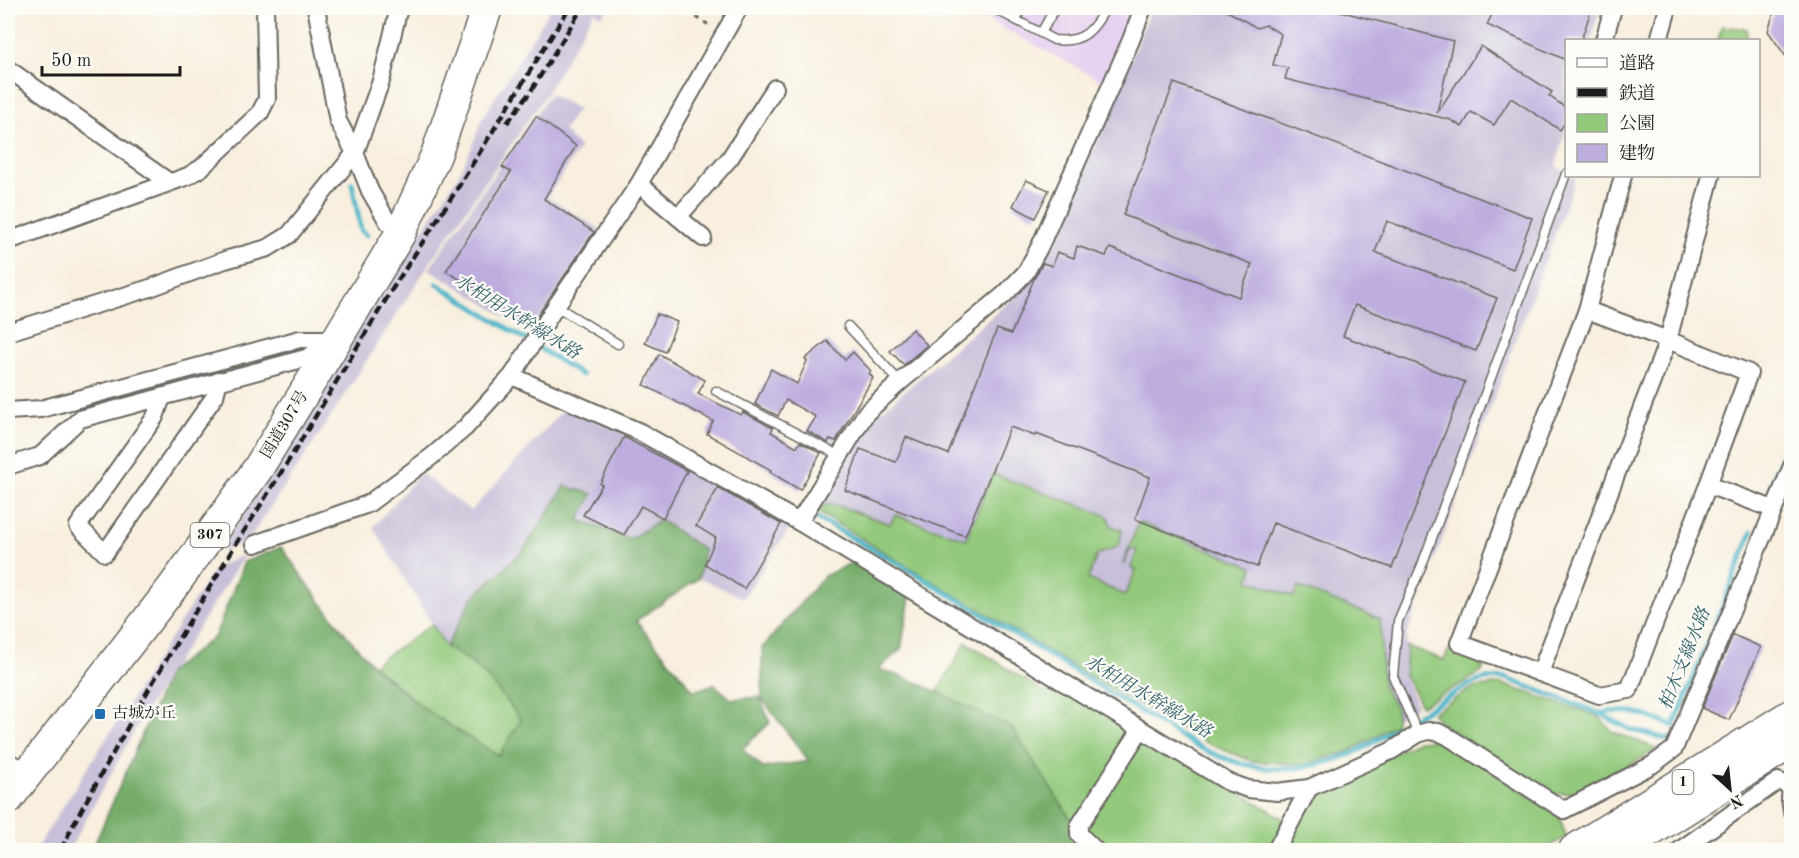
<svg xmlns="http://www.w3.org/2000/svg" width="1799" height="858" viewBox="0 0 1799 858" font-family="'Old Standard TT','Noto Serif JP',serif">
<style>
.built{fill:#e6d2f0}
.industrial{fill:#c8bfd8}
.green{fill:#93c97b;stroke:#58724c;stroke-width:1.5}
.forest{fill:#76ad6b;stroke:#496444;stroke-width:1.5}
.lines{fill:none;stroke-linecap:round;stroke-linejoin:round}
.stream{stroke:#4cb6c9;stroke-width:5}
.building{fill:#beaedf}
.lane-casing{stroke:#696660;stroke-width:11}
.street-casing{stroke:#696660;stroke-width:20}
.secondary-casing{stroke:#696660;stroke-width:26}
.highway-casing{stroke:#696660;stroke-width:33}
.path{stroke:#696660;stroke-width:3;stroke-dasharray:4.5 4.5;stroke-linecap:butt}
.lane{stroke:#fff;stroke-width:8}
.street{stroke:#fff;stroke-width:16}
.secondary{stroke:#fff;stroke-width:22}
.highway{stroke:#fff;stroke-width:30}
.rail{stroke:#1c1c1c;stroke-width:4.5;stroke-dasharray:9 4.5;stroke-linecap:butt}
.poi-dot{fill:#1f6fb2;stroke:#fdfcf7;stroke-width:2}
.labels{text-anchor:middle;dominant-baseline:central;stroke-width:4.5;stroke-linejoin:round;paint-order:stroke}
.shield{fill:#fdfcf7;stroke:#605f5e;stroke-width:1.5}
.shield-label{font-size:15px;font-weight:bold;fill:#1c1c1c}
.street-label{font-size:16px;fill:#1c1c1c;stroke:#fdfcf7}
.poi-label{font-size:16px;fill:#1c1c1c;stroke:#fdfcf7;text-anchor:start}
.water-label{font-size:18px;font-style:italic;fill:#32616a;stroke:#fdfcf7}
</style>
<rect width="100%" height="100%" fill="#fdfcf7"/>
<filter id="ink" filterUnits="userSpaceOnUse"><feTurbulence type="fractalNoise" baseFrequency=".0167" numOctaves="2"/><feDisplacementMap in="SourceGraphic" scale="12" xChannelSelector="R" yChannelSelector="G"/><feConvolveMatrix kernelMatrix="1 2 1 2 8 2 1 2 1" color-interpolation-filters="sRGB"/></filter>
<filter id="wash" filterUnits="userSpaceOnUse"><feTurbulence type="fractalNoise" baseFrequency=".008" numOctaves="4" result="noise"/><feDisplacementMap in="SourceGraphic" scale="24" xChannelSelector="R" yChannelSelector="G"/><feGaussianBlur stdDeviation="1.35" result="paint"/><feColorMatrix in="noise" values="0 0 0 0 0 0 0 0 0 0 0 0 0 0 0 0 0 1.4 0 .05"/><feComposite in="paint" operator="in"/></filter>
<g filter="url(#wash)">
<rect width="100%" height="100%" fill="#f8efde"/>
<path class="built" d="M970 8H1133L1102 81 971 11Z"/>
<g class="industrial">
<path d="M551 8H608L602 16 594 11 546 94 431 261 311 447 247 542 220 551 279 460 379 296 458 176 472 147 482 119Z"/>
<path d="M1151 8H1600L1591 40H1566V128L1556 166 1566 172V176L1576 177 1407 634 1404 675 1417 706 1348 748 1173 723 821 506 873 418 1012 299 1027 282 1044 257 1103 130Z"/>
<path d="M550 94 578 109 563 130 580 148 547 197 600 229 534 334 429 269Z"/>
<path d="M566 407 635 438 792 525 743 598 699 578 704 550 630 539 578 519 566 486 523 551 472 598 446 647 373 527 421 473 471 511Z"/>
<path d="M245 554 142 717 69 850H35L215 568Z"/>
</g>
<g class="green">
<path d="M1722 26 1747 29V40H1718Z"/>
<path d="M993 474 1108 516 1111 526 1122 530 1119 546 1097 555 1088 579 1125 595 1136 570 1131 568 1137 551 1131 548 1124 563H1123L1139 522 1253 567 1249 580 1294 597 1298 587 1380 619 1383 687 1396 708V724L1350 751 1303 765 1252 761 1211 745 1081 671 816 511 830 503 890 524 895 515 966 539Z"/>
<path d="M432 624 446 647 466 657 492 680 522 720 499 756 431 714 373 665Z"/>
<path d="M966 642 1044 692 1054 683 1135 732 1077 826 1053 806 935 696Z"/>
<path d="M1407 646 1444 660 1449 649 1481 661 1480 666 1484 667 1481 673 1421 706 1405 675Z"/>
<path d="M1501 684 1598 716 1613 732 1658 749 1583 792 1551 794 1444 726 1432 713 1472 688Z"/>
<path d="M1141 735 1283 818V828L1272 850H1098L1082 827Z"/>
<path d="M1445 739 1560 817 1566 837 1543 850H1282L1305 803 1321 790 1418 741Z"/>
</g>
<path class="forest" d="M565 486 593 494 579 520 630 539 660 520 704 550 699 578 636 621 694 691 714 684 731 699 760 697 770 723 742 749 763 768 809 761 762 699V648L824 576 853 562 910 598 901 649 879 669 914 681 1012 728 1076 827 1088 850H92L169 672 215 636 244 562 281 547C310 587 338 628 372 664 408 702 455 729 499 756L521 720C498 689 481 665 446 647L472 598 523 551Z"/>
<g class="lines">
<g class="stream">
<path d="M352 183 361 230 367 235"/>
<path d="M437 284 582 375"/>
<path d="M1770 487 1792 432"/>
<path d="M817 518 921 577 1195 745C1252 775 1300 776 1358 751L1468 685 1485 679 1505 678 1599 713 1629 729 1674 741"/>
<path d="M1601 713C1630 708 1648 716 1674 726L1752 532"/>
</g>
</g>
<g id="blocks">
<g class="building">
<path d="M1222 8H1328L1453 41 1437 113 1481 46 1552 92 1549 96 1566 108V121L1560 130 1511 98 1494 125 1471 112 1462 127 1451 120 1285 79 1288 68 1273 65 1281 34 1266 25 1257 28Z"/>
<path d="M1495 8H1592L1581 40H1566V60L1487 25Z"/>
<path d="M1775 8H1791V64L1768 31Z"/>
<path d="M1174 83 1532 218 1513 269 1387 221 1375 252 1497 298 1476 351 1355 305 1343 336 1465 382 1392 568 1273 523 1257 567 1135 519 1150 477 1036 434 1035 436 1010 427 965 536 845 490 860 449 896 462 906 437 948 454 997 329 1011 334 1034 279 1043 263 1052 266 1057 252 1074 258 1077 246 1106 256 1110 248 1239 297 1252 264 1123 215Z"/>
<path d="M536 116 576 146 544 199 594 232 532 324 446 271 511 172 502 167Z"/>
<path d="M1026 180 1049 190 1035 218 1013 206Z"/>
<path d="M657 314 677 322 665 352 645 343Z"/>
<path d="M912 329 927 345 904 365 890 351Z"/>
<path d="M827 341 845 360 853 352 871 371 869 373 873 378 836 441 830 439 828 443 807 431 816 417 786 400 778 416 755 404 771 369 797 384 807 361 805 359Z"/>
<path d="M659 354 705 380 698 394 741 415 743 412 773 428 771 432 797 447 800 442 821 453 800 490 770 472 771 470 707 434 713 421 644 385Z"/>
<path d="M624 437 687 471 663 518 641 506 624 535 583 515 602 485 600 484Z"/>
<path d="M718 488 781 524 744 589 705 564 716 538 696 526Z"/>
<path d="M1733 635 1761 647 1729 720 1702 708Z"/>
</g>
</g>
</g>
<g filter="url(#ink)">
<use href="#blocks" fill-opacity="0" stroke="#696660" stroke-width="1.5"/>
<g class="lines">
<defs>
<g id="lane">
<path d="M993 8 1054 40C1084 43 1092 31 1106 8"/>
<path d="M1016 20 1021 8"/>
<path d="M1041 33 1055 8"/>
<path d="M556 306 618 344"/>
<path d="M848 326 900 382"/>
<path d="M716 391 840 456"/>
<path d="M1418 734 1393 676 1398 621 1422 565 1566 174"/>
</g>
<g id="street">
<path d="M316 8 338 121 355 153 370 191 388 222 400 234"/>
<path d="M1604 40 1613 8"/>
<path d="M1659 40 1668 8"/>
<path d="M8 69 169 182"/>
<path d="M1623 176 1587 310 1459 643 1599 695 1629 690 1708 485 1773 509"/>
<path d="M639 184 703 238"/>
<path d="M678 217 730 158 775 88"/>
<path d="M8 241 188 176 201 168 260 113 267 99 265 8"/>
<path d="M1587 310 1668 340 1749 373 1708 485"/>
<path d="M8 332 150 288 225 260 268 248 289 235 355 153 381 81 399 8"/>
<path d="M512 376 640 432 799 522 1228 782 1248 789 1277 792 1309 788 1391 751 1418 734 1428 731 1438 732 1447 736 1564 810 1652 765 1674 749 1792 466"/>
<path d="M162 397 155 417 78 526 105 553 215 396 219 380"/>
<path d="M8 411 41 409 300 339H336"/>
<path d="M8 466 40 456 80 419 306 358 326 346"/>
<path d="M799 522 866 413 900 382 1005 294 1026 272 1040 246 1131 40 1143 8"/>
<path d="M255 544 368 504 431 457 465 428 492 398 512 376 556 306 639 184 739 8"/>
<path d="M1540 673 1668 340 1711 176"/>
<path d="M1791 787 1790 799 1792 811"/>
<path d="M1095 850 1079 834V826L1141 729"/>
<path d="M1276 850 1309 788"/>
<path d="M1680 850 1778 781 1792 787"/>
</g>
<path id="secondary" d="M8 766 26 772"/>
<g id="highway">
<path d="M8 799 172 588 257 470 337 339 400 234 436 155 487 8"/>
<path d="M1574 850 1792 714"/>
<path d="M1621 850 1792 742"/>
</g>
</defs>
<use href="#lane" class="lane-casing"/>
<use href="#street" class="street-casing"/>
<use href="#secondary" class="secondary-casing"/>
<use href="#highway" class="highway-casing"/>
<path class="path" d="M681 8 709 25"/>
<use href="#lane" class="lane"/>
<use href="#street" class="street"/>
<use href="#secondary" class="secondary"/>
<use href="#highway" class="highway"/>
<g class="rail">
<path d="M507 123 531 91 582 8"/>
<path d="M61 850 74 823 150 687 231 552 294 452 391 291 457 189 569 8"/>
</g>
</g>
</g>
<rect class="poi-dot" x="94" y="708" width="12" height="12" rx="3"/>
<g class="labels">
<g class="shield">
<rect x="190.5" y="523" width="39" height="24" rx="4.5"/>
<rect x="1672.5" y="770" width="21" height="24" rx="4.5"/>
</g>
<g class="shield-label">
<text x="210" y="535">307</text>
<text x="1683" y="782">1</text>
</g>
<g class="street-label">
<text transform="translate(285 425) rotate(-59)">国道307号</text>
</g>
<g class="poi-label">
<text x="112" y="714">古城が丘</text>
</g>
<g class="water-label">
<text transform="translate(517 317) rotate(32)">水柏用水幹線水路</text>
<text transform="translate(1685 659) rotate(-68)">柏木支線水路</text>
<text transform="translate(1148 697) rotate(31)">水柏用水幹線水路</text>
</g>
</g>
<rect width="1799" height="858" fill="none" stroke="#fdfcf7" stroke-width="30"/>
<rect x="1565" y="39" width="195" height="138" fill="#fdfcf7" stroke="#a3a29f" stroke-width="1.5"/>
<rect x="1577" y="58" width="30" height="9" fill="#ffffff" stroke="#a3a29f" stroke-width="1.5"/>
<text x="1619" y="69" font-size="18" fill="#1c1c1c">道路</text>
<rect x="1577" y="88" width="30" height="9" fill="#1c1c1c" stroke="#a3a29f" stroke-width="1.5"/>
<text x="1619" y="99" font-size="18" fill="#1c1c1c">鉄道</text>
<rect x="1577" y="114" width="30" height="18" fill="#93c97b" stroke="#a3a29f" stroke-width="1.5"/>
<text x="1619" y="129" font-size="18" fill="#1c1c1c">公園</text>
<rect x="1577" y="144" width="30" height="18" fill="#beaedf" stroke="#a3a29f" stroke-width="1.5"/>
<text x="1619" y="159" font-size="18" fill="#1c1c1c">建物</text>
<g transform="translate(1730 789) rotate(153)" stroke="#fdfcf7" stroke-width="4.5" paint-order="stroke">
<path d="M0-4.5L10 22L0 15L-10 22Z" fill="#1c1c1c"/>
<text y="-9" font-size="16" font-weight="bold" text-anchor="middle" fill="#1c1c1c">N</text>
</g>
<path d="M42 66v9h138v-9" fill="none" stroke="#1c1c1c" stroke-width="3"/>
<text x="51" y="66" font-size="18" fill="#1c1c1c" stroke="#fdfcf7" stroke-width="4.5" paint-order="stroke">50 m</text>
</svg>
